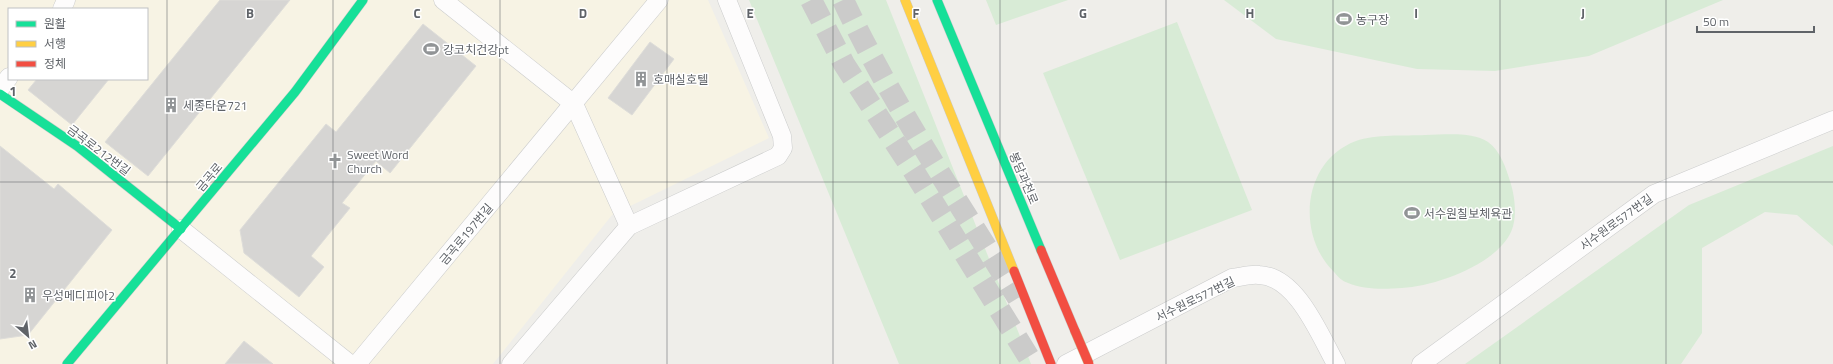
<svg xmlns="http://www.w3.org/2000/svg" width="1833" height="364" viewBox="0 0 1833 364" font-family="'Titillium Web','Noto Sans KR',sans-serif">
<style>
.commercial{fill:#f7f3e4;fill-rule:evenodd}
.green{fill:#d8ebd6}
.building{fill:#d6d5d3;stroke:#deddd9}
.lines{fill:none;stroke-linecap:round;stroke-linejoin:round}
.highway-tunnel{stroke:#cbcbca;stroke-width:22;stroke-dasharray:22 11;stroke-linecap:butt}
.street-casing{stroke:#cbcccc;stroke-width:19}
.fast-casing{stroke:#cacacb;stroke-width:10}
.slow-casing{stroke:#cacacb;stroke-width:10}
.jam-casing{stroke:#cacacb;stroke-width:10}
.street{stroke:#fdfcfc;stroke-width:18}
.fast{stroke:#16e098;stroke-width:9}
.slow{stroke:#ffcf43;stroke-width:9}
.jam{stroke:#f24e42;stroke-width:9}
.jam-bridge-casing{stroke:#c8b996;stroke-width:10;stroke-linecap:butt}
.jam-bridge{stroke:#f24e42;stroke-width:9}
.grid{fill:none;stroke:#5f6368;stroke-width:1;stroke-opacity:0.55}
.labels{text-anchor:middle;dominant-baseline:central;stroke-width:3;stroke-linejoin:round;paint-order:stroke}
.poi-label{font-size:12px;fill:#5f6368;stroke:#fff;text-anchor:start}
.street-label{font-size:12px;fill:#5f6368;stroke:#fff}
.grid-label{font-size:13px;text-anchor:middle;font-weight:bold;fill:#5f6368;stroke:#fff;stroke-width:3;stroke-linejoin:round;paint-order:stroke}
</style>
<rect width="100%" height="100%" fill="#efeeea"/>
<path class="commercial" d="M0 0H708L769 138 612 215 493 364H0ZM9 9H147V79H9Z"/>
<g class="green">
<path d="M749 0H886L1031 364H899Z"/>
<path d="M986 0H1068L996 25Z"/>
<path d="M1224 0H1723L1589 56 1495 71 1417 69 1276 39Z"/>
<path d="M1177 22 1252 210 1120 260 1043 73Z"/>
<path d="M1425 135C1444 135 1471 131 1488 142 1500 150 1506 168 1510 181 1515 196 1518 219 1510 234 1493 266 1435 286 1402 288 1385 289 1364 290 1348 283 1342 281 1338 277 1334 272 1296 235 1302 161 1356 141 1375 134 1405 136 1425 135Z"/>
<path d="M1833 146V246L1797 215 1765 212 1702 248V333L1681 364H1465L1689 205Z"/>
</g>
<g class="building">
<path d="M220 0H290L148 176 105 142Z"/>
<path d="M423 24 476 66 390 173 376 161 342 203 350 208 311 256 324 267 299 297 244 253 240 230 326 124 336 132Z"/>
<path d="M650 42 674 59 632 115 608 98Z"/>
<path d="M37 79H109L72 125 28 90Z"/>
<path d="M0 146 54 189 58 184 112 230 28 335 0 339Z"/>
<path d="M244 341 273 364H225Z"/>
</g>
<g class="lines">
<g class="highway-tunnel">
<path d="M811 0 844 64 913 170 1033 364"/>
<path d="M843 0C892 104 958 201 1018 298"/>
</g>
<defs>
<g id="street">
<path d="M443 0 574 104 629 226"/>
<path d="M62 9 66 0"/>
<path d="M0 89 9 77"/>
<path d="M181 229 350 364"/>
<path d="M357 364 659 0"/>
<path d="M511 364 629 226 778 156 783 148 782 136 727 0"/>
<path d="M1066 364 1232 278C1241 277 1250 274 1259 275 1297 276 1320 336 1336 364"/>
<path d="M1421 364 1654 194 1833 120"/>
</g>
<g id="fast">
<path d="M937 0 1041 250"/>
<path d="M0 94 77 146 181 229"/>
<path d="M67 364 295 92 363 0"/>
</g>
<path id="slow" d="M905 0 1014 271"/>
<g id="jam">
<path d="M1041 250 1075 331"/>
<path d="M1014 271 1051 364"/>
</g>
</defs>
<use href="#street" class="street-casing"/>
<use href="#fast" class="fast-casing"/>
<use href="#slow" class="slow-casing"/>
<use href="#jam" class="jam-casing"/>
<use href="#street" class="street"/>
<use href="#fast" class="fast"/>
<use href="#slow" class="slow"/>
<use href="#jam" class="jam"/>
<defs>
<path id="jam-bridge" d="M1075 331 1089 364"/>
</defs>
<use href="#jam-bridge" class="jam-bridge-casing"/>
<use href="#jam-bridge" class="jam-bridge"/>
</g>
<path class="grid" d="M167 0V364M333 0V364M500 0V364M667 0V364M833 0V364M1000 0V364M1166 0V364M1333 0V364M1500 0V364M1666 0V364M0 182H1833"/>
<defs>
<symbol id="stadium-bare" viewBox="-9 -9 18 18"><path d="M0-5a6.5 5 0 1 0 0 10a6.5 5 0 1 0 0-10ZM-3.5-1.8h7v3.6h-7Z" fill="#919496" stroke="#fff" stroke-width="2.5" paint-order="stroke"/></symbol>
<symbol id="building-bare" viewBox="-9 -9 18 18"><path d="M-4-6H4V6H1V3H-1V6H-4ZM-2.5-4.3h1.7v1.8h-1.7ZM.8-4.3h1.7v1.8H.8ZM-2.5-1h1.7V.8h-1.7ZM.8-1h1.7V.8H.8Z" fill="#919496" stroke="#fff" stroke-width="2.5" paint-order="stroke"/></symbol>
<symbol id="church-bare" viewBox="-9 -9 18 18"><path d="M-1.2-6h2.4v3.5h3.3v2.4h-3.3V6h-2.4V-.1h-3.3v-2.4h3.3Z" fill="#919496" stroke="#fff" stroke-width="2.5" paint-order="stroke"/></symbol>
</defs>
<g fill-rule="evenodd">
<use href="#stadium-bare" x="1333" y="8" width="22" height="22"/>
<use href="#stadium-bare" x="420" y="38" width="22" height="22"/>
<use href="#building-bare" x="630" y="68" width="22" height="22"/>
<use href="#building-bare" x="160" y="94" width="22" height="22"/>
<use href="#church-bare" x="324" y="150" width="22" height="22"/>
<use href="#stadium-bare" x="1401" y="202" width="22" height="22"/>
<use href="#building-bare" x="19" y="284" width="22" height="22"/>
</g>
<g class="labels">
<g class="poi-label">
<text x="1356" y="19">농구장</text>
<text x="443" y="49">강코치건강pt</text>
<text x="653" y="79">호매실호텔</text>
<text x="183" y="105">세종타운721</text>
<text x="347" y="154">Sweet Word<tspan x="347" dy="14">Church</tspan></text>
<text x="1424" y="213">서수원칠보체육관</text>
<text x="42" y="295">우성메디피아2</text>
</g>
<g class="street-label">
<text transform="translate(99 150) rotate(37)">금곡로212번길</text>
<text transform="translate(209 177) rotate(-50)">금곡로</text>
<text transform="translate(1024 178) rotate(67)">봉담과천로</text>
<text transform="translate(1616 222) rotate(-36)">서수원로577번길</text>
<text transform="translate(466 234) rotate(-50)">금곡로197번길</text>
<text transform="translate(1195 299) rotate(-26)">서수원로577번길</text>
</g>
</g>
<g class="grid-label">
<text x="250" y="18">B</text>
<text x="417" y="18">C</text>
<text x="583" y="18">D</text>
<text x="750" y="18">E</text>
<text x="916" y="18">F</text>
<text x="1083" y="18">G</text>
<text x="1250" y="18">H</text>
<text x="1416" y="18">I</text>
<text x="1583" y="18">J</text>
<text x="13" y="96">1</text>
<text x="13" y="278">2</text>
</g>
<rect x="8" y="8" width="140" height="72" fill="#ffffff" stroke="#bfc1c3"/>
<rect x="16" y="21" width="20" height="6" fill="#16e098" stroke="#bfc1c3"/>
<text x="44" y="28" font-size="12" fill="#5f6368">원활</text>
<rect x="16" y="41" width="20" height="6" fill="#ffcf43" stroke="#bfc1c3"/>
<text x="44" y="48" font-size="12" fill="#5f6368">서행</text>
<rect x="16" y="61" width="20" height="6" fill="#f24e42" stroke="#bfc1c3"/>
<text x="44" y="68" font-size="12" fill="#5f6368">정체</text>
<g transform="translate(28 336) rotate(152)" stroke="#ffffff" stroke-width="3" paint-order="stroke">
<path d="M0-3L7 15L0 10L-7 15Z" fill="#5f6368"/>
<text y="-6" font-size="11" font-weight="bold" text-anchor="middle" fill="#5f6368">N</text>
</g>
<path d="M1697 26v6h117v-6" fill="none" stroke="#5f6368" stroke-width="2"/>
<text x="1703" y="26" font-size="12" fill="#5f6368" stroke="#ffffff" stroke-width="3" paint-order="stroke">50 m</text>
</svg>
